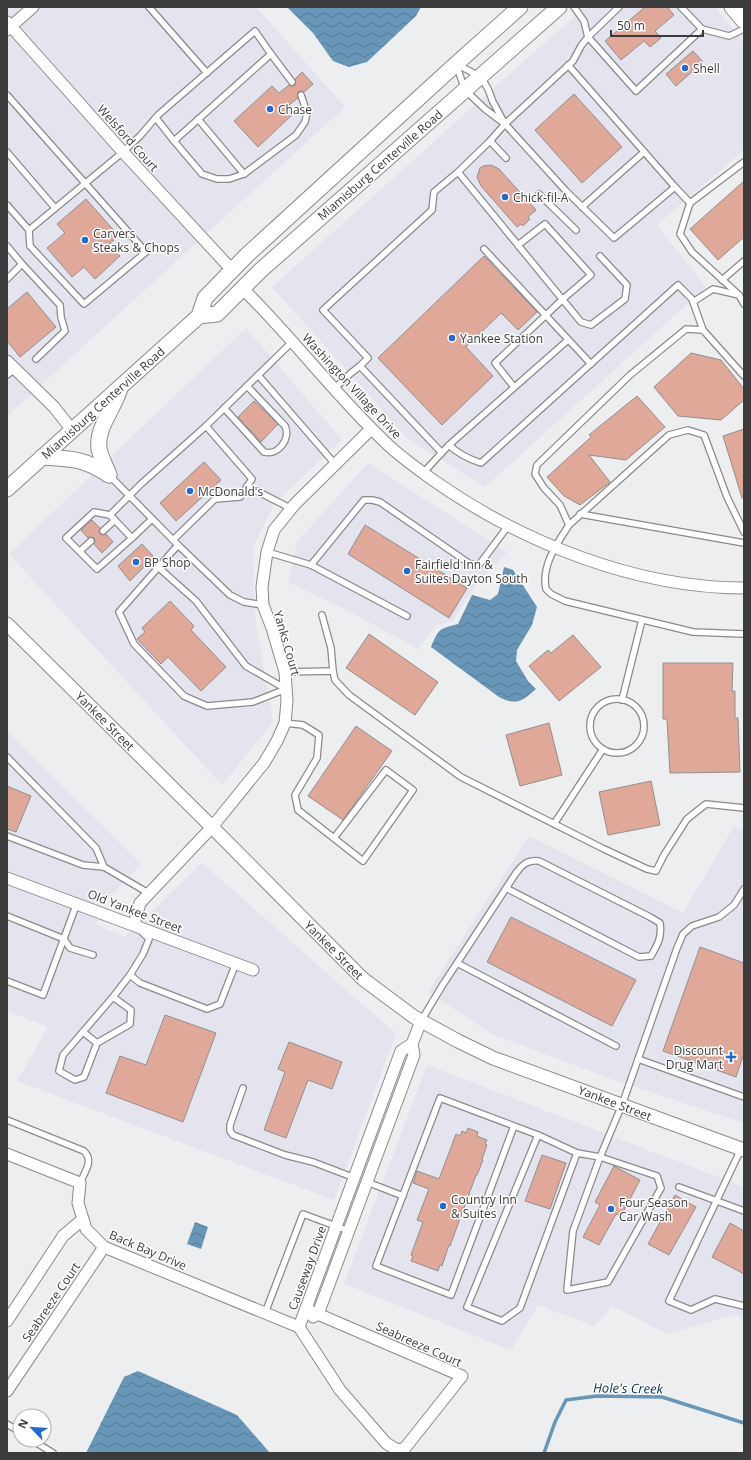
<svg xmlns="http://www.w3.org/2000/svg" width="751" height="1460" viewBox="0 0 751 1460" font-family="'Open Sans',sans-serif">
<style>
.built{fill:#e3e4ed}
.water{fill:url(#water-waves)}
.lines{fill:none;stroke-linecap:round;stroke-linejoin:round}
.stream{stroke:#6896b7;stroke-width:3.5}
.building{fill:#e0a899;stroke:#918f8f}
.service-casing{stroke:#8a8a8c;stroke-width:8}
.minor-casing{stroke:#8a8a8c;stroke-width:13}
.tertiary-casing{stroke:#8a8a8c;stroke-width:15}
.secondary-casing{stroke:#8a8a8c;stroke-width:17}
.service{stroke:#fff;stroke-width:5.5}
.minor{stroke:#fff;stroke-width:11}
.tertiary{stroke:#fff;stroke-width:13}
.secondary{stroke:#fff;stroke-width:15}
.poi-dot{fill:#1d6bd6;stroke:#fff;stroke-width:1.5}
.labels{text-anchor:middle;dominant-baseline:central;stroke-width:3;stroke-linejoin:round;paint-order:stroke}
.poi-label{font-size:12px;fill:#3b3b3c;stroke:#fff;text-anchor:start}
.street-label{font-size:12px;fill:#3b3b3c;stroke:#fff}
.water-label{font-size:13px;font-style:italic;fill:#082f46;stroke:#fff}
</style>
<defs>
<pattern id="water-waves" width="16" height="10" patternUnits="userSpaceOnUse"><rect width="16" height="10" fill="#6896b7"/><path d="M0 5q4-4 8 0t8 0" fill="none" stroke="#577c96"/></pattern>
</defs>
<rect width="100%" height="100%" fill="#edeeef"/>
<g class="built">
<path d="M7 7H256L345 107 7 416Z"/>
<path d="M586 7H715L744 42V150L657 225 706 287 485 487 408 439 272 287 516 68Z"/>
<path d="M246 328 342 440 274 504 253 548 255 617 273 722 222 785 9 554Z"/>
<path d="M368 463 507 552 472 590 453 621 436 625 418 649 343 608 288 582 297 542Z"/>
<path d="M7 731 141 864 107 900 95 924 125 937 202 863 396 1034 334 1200 17 1081 48 1027 7 1011Z"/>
<path d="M734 826 744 830V1123L614 1080 492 1034 428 992 529 836 683 913Z"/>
<path d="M427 1065 744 1187V1320L735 1315 667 1334 612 1306 594 1326 538 1305 511 1350 344 1284Z"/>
</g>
<g class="water">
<path d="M287 7H421L416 16 367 62 349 67 333 61 313 33Z"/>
<path d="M504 567 513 570 537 607 532 625 517 650 516 661 528 681 536 689C522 701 517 706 499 697L431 647C439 629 438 629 458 624L472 595 490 600 498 594Z"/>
<path d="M195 1222 208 1227 201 1249 187 1244Z"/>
<path d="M138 1371 237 1415 270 1453H86L124 1377Z"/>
</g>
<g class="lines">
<path class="stream" d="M544 1453 555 1422 566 1400 597 1396 662 1397 744 1423"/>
</g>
<g class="building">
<path d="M645 7H667L674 15 655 31 661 38 650 47 644 41 621 60 605 41Z"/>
<path d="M693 51 703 62 676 86 666 74Z"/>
<path d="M302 72 313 84 304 92 300 91 298 92V98L289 105 295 112 258 147 234 121 272 86 279 93 289 85 291 86H294L296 82 295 79Z"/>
<path d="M574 94 622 147 582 183 535 130Z"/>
<path d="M491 165 499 169 536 210 528 217 530 219 523 226 521 224 517 227 481 186 477 177 480 168 483 166Z"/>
<path d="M744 181V237L718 260 690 229Z"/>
<path d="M86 199 119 236 109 244 120 256 95 279 84 267 72 277 47 248 65 233 57 224Z"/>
<path d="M484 256 537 312 518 330 501 313 466 347 493 376 442 425 378 358Z"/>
<path d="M27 292 56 327 20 357 7 341V309Z"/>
<path d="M691 353 721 360 744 389V400L721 420 678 416 654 387Z"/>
<path d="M637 396 665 427 626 460 589 455 610 482 580 505 564 496 547 477 591 437 589 435Z"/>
<path d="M254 401 278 424 261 442 238 417Z"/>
<path d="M744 429V498H742L723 436Z"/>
<path d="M204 462 221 480 176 521 160 503Z"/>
<path d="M92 520 100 528V534L102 535 106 534 113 542 102 553 94 544 95 540 94 538 90 537 88 538 81 530Z"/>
<path d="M365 525 467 588 449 618 348 554Z"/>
<path d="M142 544 154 557 130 581 118 566Z"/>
<path d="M170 601 194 626 191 630 226 667 201 691 168 657 161 664 137 639 145 632 142 628Z"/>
<path d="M369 634 438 682 415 715 346 668Z"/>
<path d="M573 635 601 667 559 701 529 666 548 650 551 653Z"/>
<path d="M663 663H733L732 691H735V718H738L740 772 670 773 667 719H663Z"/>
<path d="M549 723 562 775 520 786 506 735Z"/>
<path d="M356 726 392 751 343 820 308 796Z"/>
<path d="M651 781 660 825 608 835 599 792Z"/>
<path d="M7 786 31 796 16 832 7 829Z"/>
<path d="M511 917 636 980 612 1026 487 962Z"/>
<path d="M700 947 744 963V1053L736 1077 663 1051Z"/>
<path d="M165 1015 216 1033 183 1122 106 1093 120 1056 146 1065Z"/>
<path d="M289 1042 342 1062 332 1089 308 1080 286 1138 264 1130 285 1072 278 1069Z"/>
<path d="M468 1128 478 1132 477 1136 487 1140 485 1144 487 1145 482 1159 483 1160 477 1175H476L450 1246 449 1245 442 1266 440 1265 438 1271 411 1261 413 1256 411 1255 423 1222 417 1220 429 1189 413 1183 417 1171 439 1179 456 1134 460 1136 462 1131 466 1133Z"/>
<path d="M542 1155 566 1163 550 1209 525 1201Z"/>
<path d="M614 1166 640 1180 621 1216 616 1214 599 1245 583 1237 600 1205 595 1202Z"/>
<path d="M675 1195 696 1207 669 1255 648 1244Z"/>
<path d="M730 1223 744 1231V1274L712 1257Z"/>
</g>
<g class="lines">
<defs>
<g id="service">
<path d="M149 7 207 73"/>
<path d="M619 7 588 37 636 91 702 29 681 7"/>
<path d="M702 29 729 36 744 29"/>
<path d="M271 54 292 82"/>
<path d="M456 64 481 77 488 89 493 102 505 124 485 109 465 90Z"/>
<path d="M7 95 146 252 84 304 30 246 29 230 123 152 140 136 158 115 255 31 271 54 174 141 156 118"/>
<path d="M198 119 244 174"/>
<path d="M505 124 566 191 614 238 675 187 568 65"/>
<path d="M174 141 202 174 217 179H229L244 174 296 135 305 122 307 113 301 95"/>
<path d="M490 141 506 158"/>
<path d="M7 152 55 208"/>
<path d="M458 172 581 322 591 325 625 299 627 285 600 256"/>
<path d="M675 187 690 203"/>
<path d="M539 194 576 230"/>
<path d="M7 205 29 230"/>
<path d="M582 207 644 152"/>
<path d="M7 246 22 264 7 279"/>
<path d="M484 249 591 364"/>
<path d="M22 264 60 305 61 317 65 331 36 359"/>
<path d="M722 280 744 261"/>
<path d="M739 295 692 252 680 234 690 203 744 162"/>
<path d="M693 302 713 289 739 295 744 304"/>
<path d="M360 366 368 358 323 310 432 210 434 192 458 172 490 141 505 124 573 61 581 46 588 37 584 21 574 7"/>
<path d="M7 375 15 369"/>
<path d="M258 375 335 464"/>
<path d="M744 376 703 330 686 329 630 375 537 465 535 474 544 488 560 505 569 525C557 543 541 566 546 589L551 594 565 601 693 632 744 634"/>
<path d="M514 387 495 363 563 299 591 275 545 224 518 245"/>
<path d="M334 389 351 373 360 366 441 452"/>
<path d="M224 408 264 452C278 456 291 439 285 426L247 386"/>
<path d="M206 426 292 342"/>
<path d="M449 445C458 454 469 459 481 463L678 285 692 299 703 330"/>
<path d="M423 473 449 445 568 340"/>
<path d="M109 475 178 545 230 595 244 602 263 605"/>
<path d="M247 486 292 509"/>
<path d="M580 514 744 543"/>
<path d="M110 515 141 484 206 426 252 479 240 497 215 499 173 540"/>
<path d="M569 525 669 435 688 430 704 435 727 497 744 532"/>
<path d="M103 531 115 520"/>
<path d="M132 538 97 569 66 538 94 512 110 515 132 538 152 519"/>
<path d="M178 545 119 612 134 644 184 696 207 706 253 702 286 689"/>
<path d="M80 551 91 541"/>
<path d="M267 552 311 565 407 616"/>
<path d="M311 565 364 500H372L380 502 470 564 479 565 508 526"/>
<path d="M158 567 196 601 246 666 286 689"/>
<path d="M322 615 331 648 333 671"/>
<path d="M285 672 333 671 335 680 349 695 461 777 604 849 647 869 656 871 664 855 687 819 706 804 744 808"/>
<circle cx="617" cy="726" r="27"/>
<path d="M622 700 642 620"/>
<path d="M285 723 303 725 319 735 317 758 295 795 298 810 363 861 413 790 386 770 334 838"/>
<path d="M7 757 96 848 104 867"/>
<path d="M554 824 603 749"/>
<path d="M7 836 83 865 104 867 150 894"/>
<path d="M7 916 64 939 70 948 93 955"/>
<path d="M457 963 616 1046"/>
<path d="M130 975 140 983 207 1009 220 1004 236 963"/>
<path d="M7 981 43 995 77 903"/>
<path d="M113 997 131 1010 130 1024 97 1043 84 1077 75 1080 59 1071 63 1055 113 997 130 975 143 954 149 939 141 931"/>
<path d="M421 1021 442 986 516 873C523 864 527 860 539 861L650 917 660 923C662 937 658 944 651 956L639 957 506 888"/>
<path d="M83 1032 97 1043"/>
<path d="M638 1059 744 1097"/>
<path d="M243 1088 230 1125V1131L233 1135 285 1155 313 1162 355 1178"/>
<path d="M7 1120 84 1151C94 1161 85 1171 80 1183"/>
<path d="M514 1126 451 1295 376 1266 440 1098 538 1135 577 1153 600 1157 657 1176 661 1188 608 1282 567 1290 573 1231 600 1157 622 1105 677 948 683 934 692 926 719 917 734 905 744 889"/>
<path d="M538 1135 467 1307 502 1321 520 1308 577 1153"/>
<path d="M741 1149 669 1301 691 1310 715 1299 744 1306"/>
<path d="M367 1182 403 1196"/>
<path d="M679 1187 744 1211"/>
<path d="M265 1313 303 1214 349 1231"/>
<path d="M7 1424 20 1432"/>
<path d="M32 1440 53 1453"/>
</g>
<g id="minor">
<path d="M7 22 123 152 232 270"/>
<path d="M7 30 33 7"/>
<path d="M243 289C291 336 332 391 381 438 396 454 415 467 433 480 521 542 635 588 744 588"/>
<path d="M7 361 54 407 72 430"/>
<path d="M7 878 253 970"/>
<path d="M134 924 140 903 212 827 264 763 277 741 285 723 287 701 285 672 272 628 263 605 262 587 267 552 274 530 295 504 371 429"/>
<path d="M7 1154 80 1183 78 1203 86 1229 104 1247 299 1327"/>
<path d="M313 1317 318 1314 414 1055 412 1044"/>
<path d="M7 1321 63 1236 83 1219"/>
<path d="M299 1327 340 1390 386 1443 397 1450 405 1448 462 1376 306 1309"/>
<path d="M299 1327 401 1051 412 1044 421 1021"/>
<path d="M7 1391 104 1247"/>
</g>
<path id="tertiary" d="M7 624 212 827 363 979 414 1017 458 1041 493 1058 744 1150"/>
<g id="secondary">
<path d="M732 7 744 21"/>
<path d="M199 316 217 314 261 270 559 7"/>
<path d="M42 457C72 459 83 458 109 475"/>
<path d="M109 475C106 467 101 458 99 449 96 427 115 408 120 388"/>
<path d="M7 489 199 316 205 298 247 255 456 64 520 7"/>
</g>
</defs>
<use href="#service" class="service-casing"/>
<use href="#minor" class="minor-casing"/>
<use href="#tertiary" class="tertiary-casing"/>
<use href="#secondary" class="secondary-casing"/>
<use href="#service" class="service"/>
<use href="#minor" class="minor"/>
<use href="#tertiary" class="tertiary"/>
<use href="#secondary" class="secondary"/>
</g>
<g class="poi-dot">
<circle cx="685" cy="68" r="4"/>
<circle cx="270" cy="109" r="4"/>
<circle cx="505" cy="197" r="4"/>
<circle cx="85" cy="240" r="4"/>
<circle cx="452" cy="338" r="4"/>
<circle cx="190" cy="491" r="4"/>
<circle cx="136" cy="562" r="4"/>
<circle cx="407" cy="571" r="4"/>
<path d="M729 1051h4v4h4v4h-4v4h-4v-4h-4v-4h4z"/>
<circle cx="443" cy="1206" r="4"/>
<circle cx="611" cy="1209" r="4"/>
</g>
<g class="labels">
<g class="poi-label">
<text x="693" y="68">Shell</text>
<text x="278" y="109">Chase</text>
<text x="513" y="197">Chick-fil-A</text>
<text x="93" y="233">Carvers<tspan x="93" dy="14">Steaks &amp; Chops</tspan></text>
<text x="460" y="338">Yankee Station</text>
<text x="198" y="491">McDonald's</text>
<text x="144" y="562">BP Shop</text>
<text x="415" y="564">Fairfield Inn &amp;<tspan x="415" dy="14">Suites Dayton South</tspan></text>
<text x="723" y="1050" text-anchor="end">Discount<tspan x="723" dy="14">Drug Mart</tspan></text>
<text x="451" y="1199">Country Inn<tspan x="451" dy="14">&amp; Suites</tspan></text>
<text x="619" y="1202">Four Season<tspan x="619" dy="14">Car Wash</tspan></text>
</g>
<g class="street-label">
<text transform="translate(128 138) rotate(48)">Welsford Court</text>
<text transform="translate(380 165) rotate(-41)">Miamisburg Centerville Road</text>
<text transform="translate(352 386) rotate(47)">Washington Village Drive</text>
<text transform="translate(103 403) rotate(-42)">Miamisburg Centerville Road</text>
<text transform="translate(287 643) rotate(74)">Yanks Court</text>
<text transform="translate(105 721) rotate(45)">Yankee Street</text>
<text transform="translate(135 911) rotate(21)">Old Yankee Street</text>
<text transform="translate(334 950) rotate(45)">Yankee Street</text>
<text transform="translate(615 1103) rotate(21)">Yankee Street</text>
<text transform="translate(148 1250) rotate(23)">Back Bay Drive</text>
<text transform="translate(307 1268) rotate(-70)">Causeway Drive</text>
<text transform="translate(51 1302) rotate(-56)">Seabreeze Court</text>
<text transform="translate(419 1344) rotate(24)">Seabreeze Court</text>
</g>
<g class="water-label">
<text transform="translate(628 1388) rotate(1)">Hole's Creek</text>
</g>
</g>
<rect width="751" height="1460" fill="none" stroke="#3b3b3c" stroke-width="16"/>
<g transform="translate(32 1428) rotate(295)"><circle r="19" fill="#ffffff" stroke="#b1b1b1"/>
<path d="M0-3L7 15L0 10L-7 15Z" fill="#1d6bd6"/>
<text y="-6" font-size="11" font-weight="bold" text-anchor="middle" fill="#3b3b3c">N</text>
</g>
<path d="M611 30v6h92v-6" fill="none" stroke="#3b3b3c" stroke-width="2"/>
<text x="617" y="30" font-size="12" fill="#3b3b3c" stroke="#ffffff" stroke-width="3" paint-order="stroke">50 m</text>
</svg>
